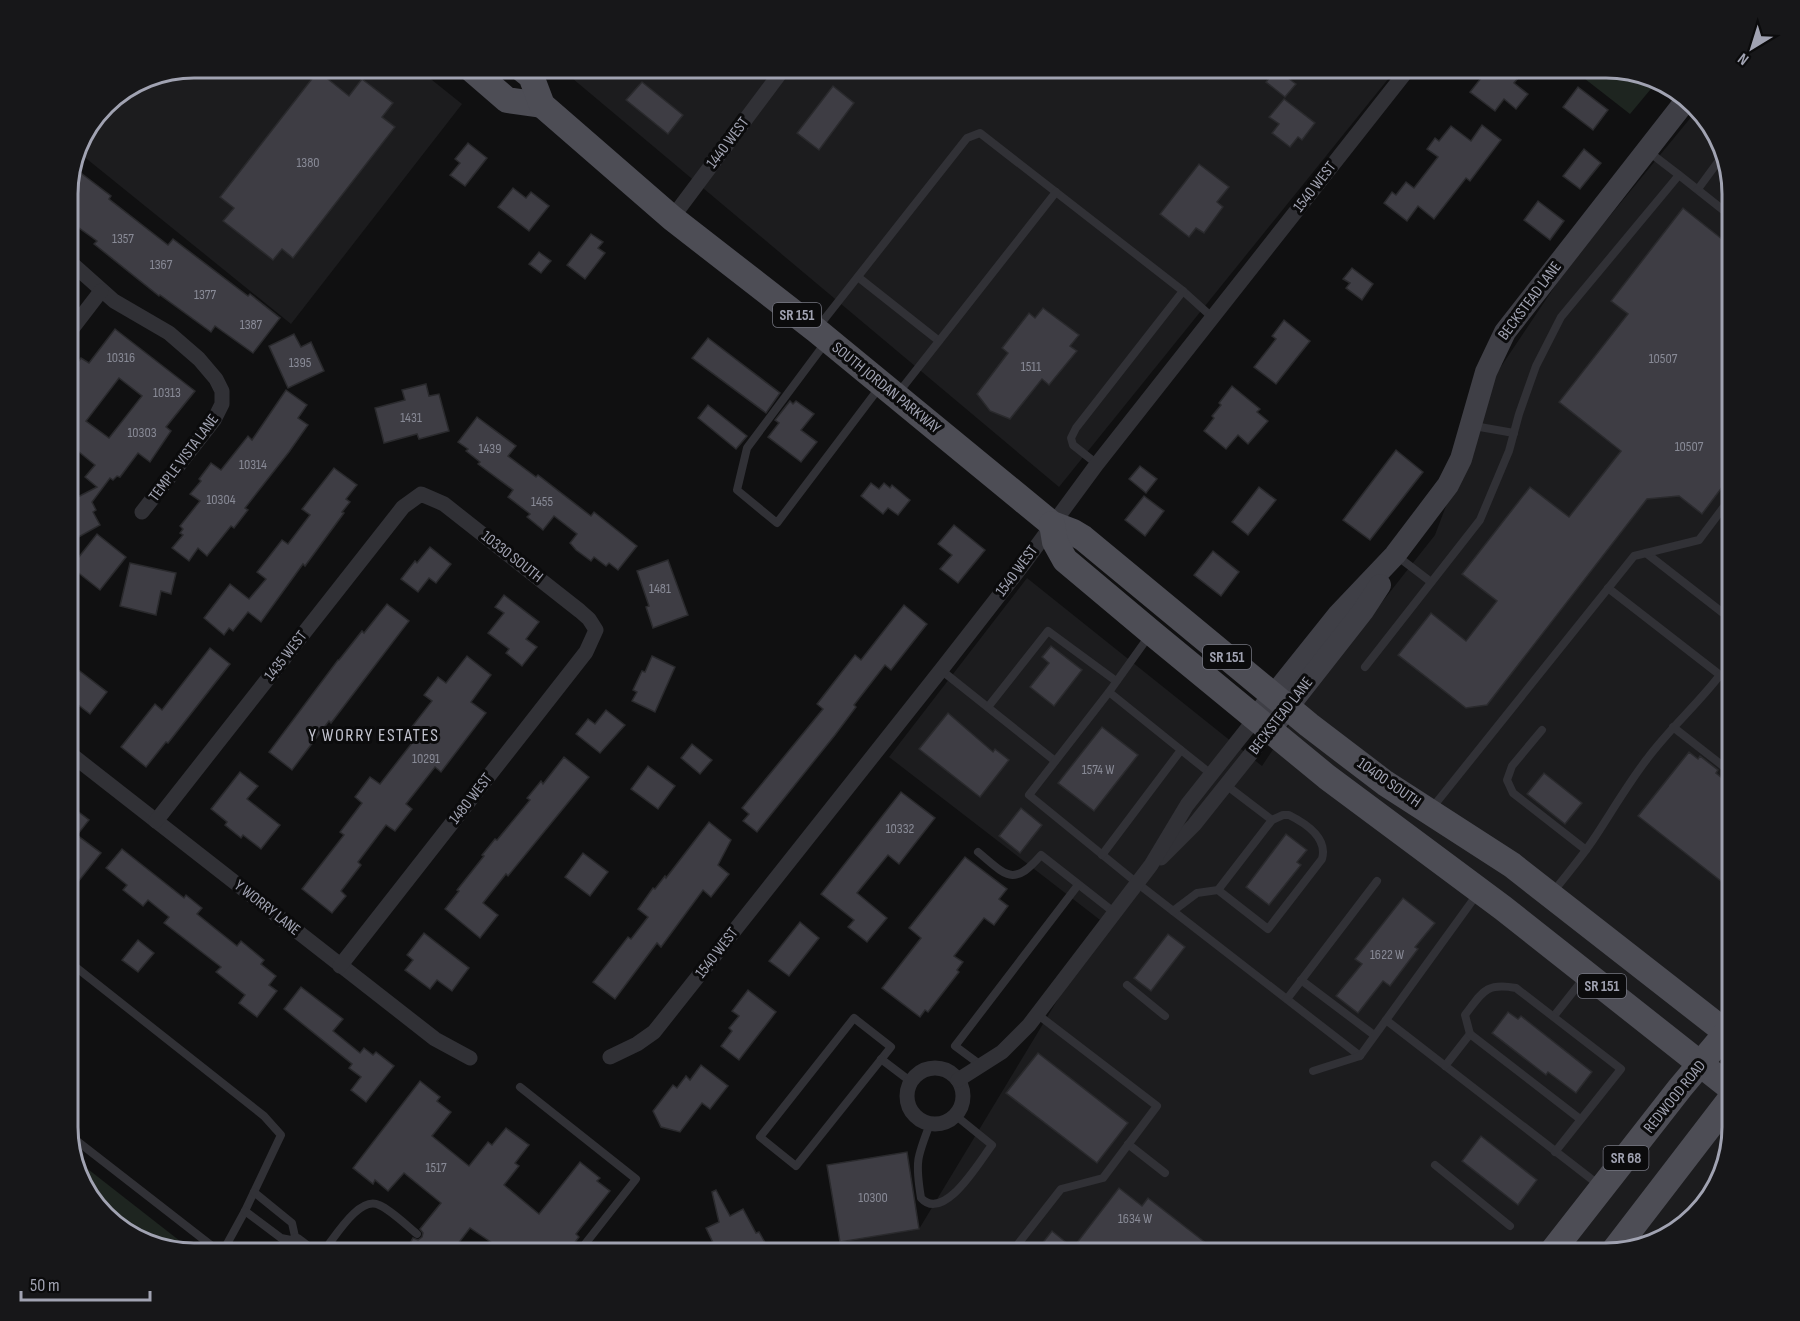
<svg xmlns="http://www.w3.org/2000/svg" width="1800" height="1321" viewBox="0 0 1800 1321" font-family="'Sofia Sans Condensed',sans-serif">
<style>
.built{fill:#1c1c1e}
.green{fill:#1e2520}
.building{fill:#3e3d44;stroke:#2a2a2d;stroke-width:1.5;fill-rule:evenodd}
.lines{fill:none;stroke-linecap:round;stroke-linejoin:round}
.lane{stroke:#313136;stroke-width:8}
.street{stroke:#313136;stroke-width:15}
.secondary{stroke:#3f3f46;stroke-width:22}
.primary{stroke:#4d4d55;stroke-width:26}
.labels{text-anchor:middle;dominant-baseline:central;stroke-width:6;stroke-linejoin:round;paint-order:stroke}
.number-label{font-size:14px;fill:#888a96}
.shield{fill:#0b0b0c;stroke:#747580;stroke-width:1.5}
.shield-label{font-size:15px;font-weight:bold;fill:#a1a3b2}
.street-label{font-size:16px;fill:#a1a3b2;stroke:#0b0b0c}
.neighbourhood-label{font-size:18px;letter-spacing:1.5px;fill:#c2c3ce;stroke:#0b0b0c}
.rim{fill:none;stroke:#a1a3b2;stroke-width:3}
</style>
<rect width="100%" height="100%" fill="#101011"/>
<g class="built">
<path d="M195 68H417L462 104 291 324 77 151 81 138 111 99 146 77Z"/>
<path d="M560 68H1397L1059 487Z"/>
<path d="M1697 110 1719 138 1732 194V1127L1706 1204 1662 1240 1605 1253H855L840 1242 919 1229 1104 923 889 757 1027 578 1262 766 1314 688 1435 535 1496 374 1567 268Z"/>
</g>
<g class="green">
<path d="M1571 68H1606L1655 84 1630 114Z"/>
<path d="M75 1159 194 1252 193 1253 117 1227 84 1190Z"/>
</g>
<g class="building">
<path d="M1489 68H1526L1514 83 1528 94 1516 109 1504 99 1495 111 1470 92Z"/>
<path d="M1276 69 1296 84 1285 97 1266 82Z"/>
<path d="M318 71 349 96 362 79 393 103 382 117 395 127 293 258 282 249 273 260 223 221 234 208 220 197Z"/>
<path d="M642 82 683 115 668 134 626 100Z"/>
<path d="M833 86 854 103 819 150 797 133Z"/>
<path d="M1578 87 1608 110 1593 130 1563 107Z"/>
<path d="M1284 99 1315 123 1302 140 1298 137 1290 147 1272 133 1279 124 1269 117Z"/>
<path d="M1482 125 1501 140 1470 181 1466 178 1434 219 1418 206 1407 221 1384 203 1392 192 1396 195 1406 182 1414 188 1438 157 1427 149 1435 138 1439 141 1451 126 1471 141Z"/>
<path d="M468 143 487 158 465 186 450 175 460 163 455 159Z"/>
<path d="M1584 149 1601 163 1580 189 1563 176Z"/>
<path d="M1199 164 1229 187 1217 202 1223 207 1204 233 1196 228 1189 237 1160 214Z"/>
<path d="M73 167 111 196 109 199 168 245 173 239 248 296 250 294 280 318 253 353 215 326 211 332 160 295 159 296 94 244 97 241 68 220V186Z"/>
<path d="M513 188 526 198 531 192 549 206 529 231 498 207Z"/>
<path d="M1538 201 1564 221 1550 240 1524 220Z"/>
<path d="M1683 208 1732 247V474L1702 514 1679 496 1647 499 1487 705 1466 708 1398 655 1431 613 1466 641 1497 601 1462 574 1530 487 1569 517 1621 451 1559 402 1628 314 1611 301Z"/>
<path d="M591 234 603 242 598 248 605 253 585 279 567 265Z"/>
<path d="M539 252 551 261 541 273 529 264Z"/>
<path d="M1352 268 1373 284 1362 300 1346 288 1350 283 1343 279Z"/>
<path d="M1043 308 1079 335 1070 346 1077 351 1049 385 1042 379 1010 419 990 411 977 394 1008 353 1002 348 1029 313 1035 318Z"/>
<path d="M1284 320 1310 341 1276 384 1254 367 1276 339 1272 336Z"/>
<path d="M115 329 195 391 166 427 171 431 150 462 138 453 120 477 117 476 113 480 110 478 92 502 96 510 93 512 100 525 68 543V502L97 487 85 477 95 465 68 443V375L81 358 89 363ZM119 378 142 396 109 438 86 421Z"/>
<path d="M294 334 301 347 311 342 324 371 288 388 269 346Z"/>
<path d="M708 338 780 393 766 413 692 358Z"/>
<path d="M426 384 429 396 439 394 449 431 419 439 417 434 384 443 375 408 405 400 402 390Z"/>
<path d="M1232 386 1260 409 1257 412 1268 421 1248 444 1238 435 1226 449 1204 431 1214 418 1212 416 1221 405 1219 403Z"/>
<path d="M286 390 307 405 298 418 308 425 289 452 245 508 248 510 234 528 231 526 207 556 198 548 189 561 172 548 183 535 180 533 183 529 180 526 200 501 190 494 201 481 199 479 211 463 221 470 248 436 252 440Z"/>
<path d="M790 401 793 404 796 401 814 414 801 430 817 442 801 462 768 437 779 423 775 420Z"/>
<path d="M708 405 747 436 736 449 698 418Z"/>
<path d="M477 417 516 446 508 456 536 477 538 475 591 516 594 512 637 546 618 570 609 563 606 566 594 557 591 561 576 550 570 543 577 534 554 516 543 530 527 517 530 514 508 497 513 490 478 464 480 462 466 451 468 449 458 442Z"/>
<path d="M1396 450 1423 472 1370 540 1343 520Z"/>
<path d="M1140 466 1157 479 1146 493 1129 479Z"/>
<path d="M334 468 357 485 346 499 350 502 342 512 344 513 305 566 303 564 261 622 248 612 233 631 229 628 224 635 204 618 230 584 249 599 266 579 257 572 282 540 288 544 310 515 302 509Z"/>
<path d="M871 483 879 489 884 483 890 488 892 485 910 500 898 515 888 508 883 514 861 496Z"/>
<path d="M1259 487 1276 500 1248 535 1232 522Z"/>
<path d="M1144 496 1164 511 1145 536 1125 520Z"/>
<path d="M954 525 985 550 958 583 940 569 952 555 938 544Z"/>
<path d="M97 534 126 557 100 590 71 567Z"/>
<path d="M430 547 451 564 436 583 429 578 418 592 401 579 415 561 417 563Z"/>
<path d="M1213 551 1239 572 1221 596 1194 575Z"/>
<path d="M668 560 688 615 653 628 646 607 649 606 637 571Z"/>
<path d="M130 563 176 573 171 594 161 591 156 615 120 606Z"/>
<path d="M504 595 539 622 526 639 537 647 522 666 506 653 509 649 488 633 504 613 495 607Z"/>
<path d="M387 604 409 621 331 723 329 721 292 770 269 752 338 660H339L362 631 364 633Z"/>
<path d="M904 605 927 624 891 670 885 665 854 705 856 707 835 735 757 832 743 821 749 814 742 808 823 709 817 704 855 655 861 660Z"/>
<path d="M1051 646 1082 670 1054 706 1030 687 1049 663 1042 657Z"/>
<path d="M210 648 230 664 168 743 166 742 146 767 121 747 155 704 162 710Z"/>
<path d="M467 656 491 675 471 702 486 713 441 772 435 767 406 804 412 809 395 831 386 825 358 862 361 865 341 891 346 896 332 913 302 889 344 835 340 832 362 803 355 797 370 777 380 784 412 743 404 737 432 701 424 695 438 677 446 683Z"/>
<path d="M652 656 675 667 655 712 632 701 637 692 633 690 642 671 645 672Z"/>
<path d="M68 662 107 692 90 714 68 697Z"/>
<path d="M606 710 625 725 600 753 576 734 588 719 595 724Z"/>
<path d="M948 713 993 752 995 749 1009 760 980 797 919 749Z"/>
<path d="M1102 727 1138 755 1094 811 1058 783Z"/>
<path d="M692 744 712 760 700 774 681 758Z"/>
<path d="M1689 752 1698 759 1700 756 1718 770 1716 773 1732 786V877L1726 885 1638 816Z"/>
<path d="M564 757 589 777 508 876 506 874 483 903 498 915 480 938 445 909 459 891 457 890 484 856 482 855 495 839 497 840 530 800 527 798 541 781 543 784Z"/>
<path d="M648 766 675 786 658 809 631 789Z"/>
<path d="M240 772 258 786 247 799 280 825 261 849 243 835 241 838 225 825 227 822 211 809Z"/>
<path d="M1544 773 1582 803 1565 824 1527 794Z"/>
<path d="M901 792 935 818 899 864 888 855 857 893 887 918 867 942 848 927 854 920 821 894Z"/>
<path d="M68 804 89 820 77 835 101 853 78 882 68 873Z"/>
<path d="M1021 808 1042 825 1020 853 999 836Z"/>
<path d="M709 822 731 840 718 865 729 874 711 897 703 890 661 947 657 943 615 999 593 982 628 937 631 939 648 917 638 909 653 888 655 889 665 876 666 878Z"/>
<path d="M1286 834 1307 850 1297 862 1301 865 1269 905 1246 887Z"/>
<path d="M122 849 184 898 186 895 202 908 197 914 237 946 241 941 264 960 261 964 276 976 269 985 277 991 257 1017 239 1003 245 995 216 972 221 967 164 923 169 917 148 900 143 906 123 890 127 885 106 868Z"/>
<path d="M583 853 608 872 590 896 565 877Z"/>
<path d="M965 857 1007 889 999 899 1008 906 994 925 984 918 954 956 963 962 957 970 959 972 928 1012 925 1010 920 1017 882 988 921 938 909 928Z"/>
<path d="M1403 898 1435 923 1415 947 1418 949 1390 986 1383 981 1358 1013 1336 996 1362 964 1355 959Z"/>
<path d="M800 922 819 938 789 976 769 961Z"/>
<path d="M424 933 469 968 452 991 437 980 430 989 405 970 413 960 407 955Z"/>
<path d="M1168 934 1185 947 1151 991 1134 978Z"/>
<path d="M138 940 154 953 138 972 122 960Z"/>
<path d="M301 987 343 1019 333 1031 360 1053 364 1048 373 1055 376 1052 394 1066 366 1102 351 1090 361 1077 349 1068 352 1064 284 1009Z"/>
<path d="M748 990 776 1012 739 1060 721 1046 732 1031 729 1028 739 1016 732 1011Z"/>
<path d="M1508 1012 1518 1019 1521 1016 1592 1072 1576 1093 1548 1072 1546 1075 1492 1033Z"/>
<path d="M1038 1053 1128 1123 1097 1163 1006 1093Z"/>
<path d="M701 1065 728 1086 710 1109 702 1103 680 1132 661 1127 653 1111 673 1085 677 1088 686 1076 690 1080Z"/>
<path d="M420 1081 440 1097 437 1101 451 1112 432 1136 469 1166 488 1142 492 1145 506 1128 529 1145 515 1163 519 1166 504 1185 539 1214 580 1162 600 1178 597 1181 610 1191 576 1234 579 1237 567 1253H507L470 1228 451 1253H423L410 1243 413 1238 418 1240 422 1237 423 1233 420 1229 441 1203 404 1173 388 1191 375 1180 373 1184 353 1168Z"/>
<path d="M1481 1136 1537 1180 1518 1205 1462 1161Z"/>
<path d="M907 1152 919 1229 840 1242 827 1165Z"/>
<path d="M1119 1188 1142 1206 1148 1198 1220 1254H1034L1052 1231 1073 1248Z"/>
<path d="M716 1190 730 1216 743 1209 756 1233 759 1232 771 1253H718L706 1228 719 1222 712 1192Z"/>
</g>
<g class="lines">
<g class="lane">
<path d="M1679 175 1732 217"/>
<path d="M1698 189 1723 155"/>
<path d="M858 277 939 341"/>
<path d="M819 326 967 138 980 133 1183 291 1213 318"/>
<path d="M826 342 747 448 737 490 777 523 879 388"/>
<path d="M899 392 1056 192"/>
<path d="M1474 426 1514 433"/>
<path d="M1097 464 1073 445 1071 438 1076 428 1183 291"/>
<path d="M1646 553 1732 620"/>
<path d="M1397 556 1431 582"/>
<path d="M1608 588 1720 675"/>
<path d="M1365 667 1480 520 1509 451 1519 414 1536 366 1561 317 1679 175 1649 152"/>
<path d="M941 670 1055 761"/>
<path d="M1109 692 1029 795 1137 883 1360 1056"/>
<path d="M988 707 1048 631 1116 681"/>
<path d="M1673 727 1732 773"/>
<path d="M1542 730 1512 766 1507 780 1513 793 1586 850"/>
<path d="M1181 750 1211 774"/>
<path d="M1226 785 1272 820"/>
<path d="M1432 808 1634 556 1699 540 1732 496"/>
<path d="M978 852C1006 875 1013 888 1041 855L1115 913"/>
<path d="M1102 855 1181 750 1109 692 1149 636"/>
<path d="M1554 891C1567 874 1581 858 1593 840 1611 813 1627 785 1647 759 1669 729 1697 705 1720 675L1732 686"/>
<path d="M1173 911 1197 893 1218 890 1272 820 1283 815H1289C1307 824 1328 838 1322 859L1268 929 1218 890"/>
<path d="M68 961 264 1116 281 1135 245 1211 222 1253"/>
<path d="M1301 980 1374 1035"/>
<path d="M1127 985 1165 1016"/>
<path d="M1287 999 1377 881"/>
<path d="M1554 1016 1584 978"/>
<path d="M854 1018 891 1047 796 1166 760 1137Z"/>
<path d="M1386 1020 1599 1185"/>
<path d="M881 1059 910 1081"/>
<path d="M982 1066 955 1046 1078 885"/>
<path d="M1445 1066 1470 1034"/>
<path d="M1313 1071 1360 1056 1478 893"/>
<path d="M520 1087 636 1179 578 1253"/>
<path d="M930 1124C917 1157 915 1162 921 1198 944 1223 979 1162 992 1145L955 1115"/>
<path d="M68 1134 221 1253"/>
<path d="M1128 1144 1165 1173"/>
<path d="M1555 1152 1621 1069 1516 988C1485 982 1482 993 1465 1015L1470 1034 1580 1119"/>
<path d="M1435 1165 1510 1226"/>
<path d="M245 1211 281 1238 296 1241 292 1223 254 1192"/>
<path d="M322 1253C334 1239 359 1195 379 1205 391 1210 406 1225 417 1234"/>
<path d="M1011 1253 1061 1189 1103 1178 1157 1106 1037 1014"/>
</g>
<g class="street">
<path d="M672 218 784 68"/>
<path d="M68 260 114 301 169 333 199 359 216 379 222 391V404L214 420 142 512"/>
<path d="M68 334 101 291"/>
<path d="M68 752 435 1039 470 1058"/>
<path d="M156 821 403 507 421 494 444 504 580 611 589 619 596 630 586 652 340 966"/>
<path d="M1161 858 1194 825 1269 731"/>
<path d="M610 1057 637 1044 654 1032 941 670 1022 566 1097 464 1409 68"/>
<circle cx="935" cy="1096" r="28"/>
<path d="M958 1080 1002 1052 1029 1025 1151 865 1187 805 1255 719"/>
<path d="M296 1241 312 1253"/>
</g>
<g class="secondary">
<path d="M1255 719 1338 615 1395 555 1448 485 1461 459 1486 372 1505 332 1687 99"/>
<path d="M1269 731 1363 611 1380 585"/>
</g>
<g class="primary">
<path d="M470 68 507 100 542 105"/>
<path d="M521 68 531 76 542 105 672 218 816 330 1052 524 1073 532 1083 538 1309 725 1385 783 1512 865 1732 1037"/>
<path d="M1052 524 1055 542 1065 560 1152 633 1327 777 1503 908 1732 1089"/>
<path d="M1613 1252 1732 1097"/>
<path d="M1551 1253 1680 1088 1732 1026"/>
</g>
</g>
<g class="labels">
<g class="number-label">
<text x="308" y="162">1380</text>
<text x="123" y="238">1357</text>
<text x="161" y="264">1367</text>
<text x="205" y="294">1377</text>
<text x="251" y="324">1387</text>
<text x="121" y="357">10316</text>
<text x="1663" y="358">10507</text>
<text x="300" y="362">1395</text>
<text x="1031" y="366">1511</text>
<text x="167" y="392">10313</text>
<text x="411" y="417">1431</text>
<text x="142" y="432">10303</text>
<text x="1689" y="446">10507</text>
<text x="490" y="448">1439</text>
<text x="253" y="464">10314</text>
<text x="221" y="499">10304</text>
<text x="542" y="501">1455</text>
<text x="660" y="588">1481</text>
<text x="426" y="758">10291</text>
<text x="1098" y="769">1574 W</text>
<text x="900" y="828">10332</text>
<text x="1387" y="954">1622 W</text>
<text x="436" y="1167">1517</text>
<text x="873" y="1197">10300</text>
<text x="1135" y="1218">1634 W</text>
</g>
<g class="shield">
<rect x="773" y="303" width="48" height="24" rx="4.5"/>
<rect x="1203" y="645" width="48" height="24" rx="4.5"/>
<rect x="1578" y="974" width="48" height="24" rx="4.5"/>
<rect x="1603.5" y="1146" width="45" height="24" rx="4.5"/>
</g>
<g class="shield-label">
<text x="797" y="315">SR 151</text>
<text x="1227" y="657">SR 151</text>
<text x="1602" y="986">SR 151</text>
<text x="1626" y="1158">SR 68</text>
</g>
<g class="street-label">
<text transform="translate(728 143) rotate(-53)">1440 WEST</text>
<text transform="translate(1315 187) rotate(-52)">1540 WEST</text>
<text transform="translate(1530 301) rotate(-53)">BECKSTEAD LANE</text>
<text transform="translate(886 388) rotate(39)">SOUTH JORDAN PARKWAY</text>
<text transform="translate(184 458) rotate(-53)">TEMPLE VISTA LANE</text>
<text transform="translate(512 557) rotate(38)">10330 SOUTH</text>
<text transform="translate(1017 571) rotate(-53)">1540 WEST</text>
<text transform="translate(286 656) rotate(-52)">1435 WEST</text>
<text transform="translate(1281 716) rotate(-52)">BECKSTEAD LANE</text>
<text transform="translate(1389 783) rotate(35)">10400 SOUTH</text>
<text transform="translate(471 799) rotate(-52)">1480 WEST</text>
<text transform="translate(267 908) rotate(38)">Y WORRY LANE</text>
<text transform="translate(717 953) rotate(-52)">1540 WEST</text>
<text transform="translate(1675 1097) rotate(-51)">REDWOOD ROAD</text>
</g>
<g class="neighbourhood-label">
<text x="374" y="735">Y WORRY ESTATES</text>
</g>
</g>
<path d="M0 0H1800V1321H0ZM194 78H1606A116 116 0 0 1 1722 194V1127A116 116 0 0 1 1606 1243H194A116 116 0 0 1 78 1127V194A116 116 0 0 1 194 78Z" fill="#171719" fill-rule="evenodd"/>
<path class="rim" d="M194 78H1606A116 116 0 0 1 1722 194V1127A116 116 0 0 1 1606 1243H194A116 116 0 0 1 78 1127V194A116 116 0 0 1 194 78Z"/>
<g transform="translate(1752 48) rotate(218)" stroke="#0b0b0c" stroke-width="4.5" paint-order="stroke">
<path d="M0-4.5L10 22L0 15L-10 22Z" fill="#a1a3b2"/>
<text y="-9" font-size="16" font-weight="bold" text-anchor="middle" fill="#a1a3b2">N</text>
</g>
<path d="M21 1291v9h129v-9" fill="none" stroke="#a1a3b2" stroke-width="3"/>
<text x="30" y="1291" font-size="18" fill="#a1a3b2" stroke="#0b0b0c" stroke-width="4.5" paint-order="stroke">50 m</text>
</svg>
